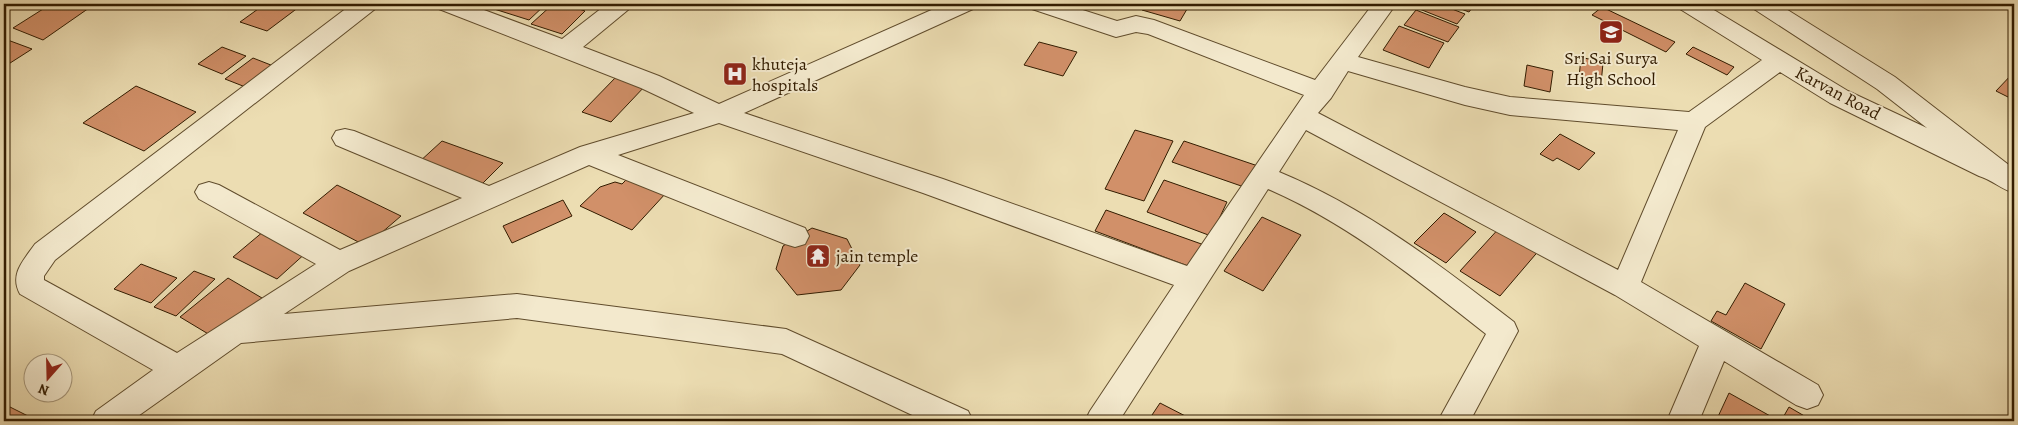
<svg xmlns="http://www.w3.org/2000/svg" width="2018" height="425" viewBox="0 0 2018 425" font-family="Alegreya,serif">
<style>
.building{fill:#d19069;stroke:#321c00}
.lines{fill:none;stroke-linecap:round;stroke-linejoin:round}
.minor-casing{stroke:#604c2c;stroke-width:2}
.minor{fill:#f3e9cd;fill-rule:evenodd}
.labels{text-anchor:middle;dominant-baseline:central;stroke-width:4;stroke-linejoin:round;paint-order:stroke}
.poi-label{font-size:18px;fill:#321c00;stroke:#f3e9cd;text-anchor:start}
.street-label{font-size:18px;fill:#321c00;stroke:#f3e9cd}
</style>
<rect width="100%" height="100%" fill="#ecddb2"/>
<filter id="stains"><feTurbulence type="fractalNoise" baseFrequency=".004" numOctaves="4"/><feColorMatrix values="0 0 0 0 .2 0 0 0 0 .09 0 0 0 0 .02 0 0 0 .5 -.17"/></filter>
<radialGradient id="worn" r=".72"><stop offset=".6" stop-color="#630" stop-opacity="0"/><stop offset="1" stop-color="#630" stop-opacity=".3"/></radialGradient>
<g class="building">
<path d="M51 4H76L89 8 43 40 13 28Z"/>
<path d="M265 4H303L267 31 240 22Z"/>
<path d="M496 4H546L529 20 491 8Z"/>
<path d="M553 4H563L585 11 562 34 531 24Z"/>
<path d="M1146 4H1190L1180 21 1142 10Z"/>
<path d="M1420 4H1439L1465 14 1457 24 1417 8Z"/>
<path d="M1448 4H1475L1469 12Z"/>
<path d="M1602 7 1675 42 1666 52 1592 15Z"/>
<path d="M1416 10 1459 27 1448 42 1404 25Z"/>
<path d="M1399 26 1444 43 1429 68 1383 50Z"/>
<path d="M4 39H5L32 49 7 65 4 64Z"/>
<path d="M1039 42 1077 52 1063 76 1024 65Z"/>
<path d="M222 47 246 56 222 74 198 64Z"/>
<path d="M1693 47 1734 67 1727 75 1686 54Z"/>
<path d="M1581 57 1603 63 1601 84 1579 78Z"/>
<path d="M253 58 276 67 248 88 225 79Z"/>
<path d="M1527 65 1553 71 1550 92 1524 86Z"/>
<path d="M2014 72V100L1996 91Z"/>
<path d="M617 76 646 85 611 122 582 112Z"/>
<path d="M136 86 196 112 144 151 83 123Z"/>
<path d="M1135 130 1173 141 1144 201 1105 189Z"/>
<path d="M1560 134 1595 153 1579 170 1557 158 1553 161 1540 154Z"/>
<path d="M442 141 503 163 480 186 418 163Z"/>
<path d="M1184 141 1258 166 1247 188 1172 162Z"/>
<path d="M629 177 666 193 632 230 580 206 600 187 615 182 622 184Z"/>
<path d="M1164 180 1227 202 1211 236 1147 212Z"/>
<path d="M337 185 401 216 366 246 303 213Z"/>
<path d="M563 200 572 216 512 243 503 226Z"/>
<path d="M1106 210 1207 246 1196 269 1095 231Z"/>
<path d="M1444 213 1476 232 1446 263 1414 243Z"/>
<path d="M1262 217 1301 235 1263 291 1224 271Z"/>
<path d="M1502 225 1541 248 1500 296 1460 271Z"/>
<path d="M812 228 847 239 860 265 841 290 797 295 776 269 783 246Z"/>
<path d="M264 231 308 251 277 279 233 257Z"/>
<path d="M141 264 177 278 151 303 114 289Z"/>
<path d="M194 271 215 279 176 316 154 307Z"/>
<path d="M228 278 262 298 215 338 180 317Z"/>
<path d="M1745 283 1785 304 1761 349 1711 321 1717 311 1726 315Z"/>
<path d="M1729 393 1772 417 1770 421H1716Z"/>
<path d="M1160 403 1195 421H1148Z"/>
<path d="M4 404 38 421H4Z"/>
<path d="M1789 407 1813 421H1781Z"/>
</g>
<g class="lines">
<defs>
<path id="minor" d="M352 4H379L375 9 55 260 44 276V280L177 353 316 264 199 199 195 192 199 185 209 182 219 185 340 250 462 198 336 145 332 138 336 131 345 129 354 131 489 186 580 147 694 113 641 88 439 9 436 4H468L562 39 607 4H632L629 9 583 47 659 76 719 104 945 4H976L973 9 744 113 943 179 1187 266 1304 95 1148 34 1136 32 1116 37 1032 9 1029 4H1064L1117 21 1136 16 1154 20 1315 80 1373 4H1396L1358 57 1465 87 1510 97 1689 112 1762 60 1680 9 1676 4H1704L1848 91 1927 128 1877 89 1754 9 1750 4H1778L1895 77 2014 169V193C2001 189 1992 180 1979 176L1830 103 1780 72 1705 127 1641 282 1818 385 1823 395 1818 405 1807 409 1796 405 1724 361 1699 421H1667L1699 346 1615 295 1306 130 1279 172C1366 208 1440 265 1514 322L1518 331 1470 421H1438L1486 334C1417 280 1349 224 1268 189L1119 421H1085L1090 411 1174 285 923 193 719 123 618 155 805 228 809 236 805 244 795 247 785 244 589 165 349 271 284 314 517 294 786 329 968 411 973 421H925L782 354 517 318 241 343 131 421H91L96 411 153 370 20 294C9 274 24 260 35 244ZM1348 71 1465 105 1510 115 1678 130 1618 270 1318 113 1331 98Z"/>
</defs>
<use href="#minor" class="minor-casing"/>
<use href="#minor" class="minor"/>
</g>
<defs>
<symbol id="university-square" viewBox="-11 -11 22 22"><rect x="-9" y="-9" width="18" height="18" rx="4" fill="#8f2418" stroke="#f3e9cd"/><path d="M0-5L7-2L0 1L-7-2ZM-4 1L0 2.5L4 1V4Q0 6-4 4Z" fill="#fff"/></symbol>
<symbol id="hospital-square" viewBox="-11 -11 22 22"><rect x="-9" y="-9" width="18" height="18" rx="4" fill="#8f2418" stroke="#f3e9cd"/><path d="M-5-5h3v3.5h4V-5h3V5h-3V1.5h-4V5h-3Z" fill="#fff"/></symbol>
<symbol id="temple-square" viewBox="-11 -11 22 22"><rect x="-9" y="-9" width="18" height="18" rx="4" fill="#8f2418" stroke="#f3e9cd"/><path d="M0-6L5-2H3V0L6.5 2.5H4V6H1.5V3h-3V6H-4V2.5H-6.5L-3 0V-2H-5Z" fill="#fff"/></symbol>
</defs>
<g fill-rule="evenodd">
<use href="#university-square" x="1597" y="18" width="28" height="28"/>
<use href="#hospital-square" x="721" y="60" width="28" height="28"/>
<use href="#temple-square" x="804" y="242" width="28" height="28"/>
</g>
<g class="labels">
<g class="poi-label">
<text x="1611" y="58" text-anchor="middle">Sri Sai Surya<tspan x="1611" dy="21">High School</tspan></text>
<text x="752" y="64">khuteja<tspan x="752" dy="21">hospitals</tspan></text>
<text x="836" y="256">jain temple</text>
</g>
<g class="street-label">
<text transform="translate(1838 93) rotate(28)">Karvan Road</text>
</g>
</g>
<rect width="2018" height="425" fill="none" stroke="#ecddb2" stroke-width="20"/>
<rect x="5" y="5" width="2008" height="415" fill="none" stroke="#321c00" stroke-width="2.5"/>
<rect x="10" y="10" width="1998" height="405" fill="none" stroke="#321c00"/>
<g transform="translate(48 378) rotate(200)"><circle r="24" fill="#f3e9cd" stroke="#a6977b"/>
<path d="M0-4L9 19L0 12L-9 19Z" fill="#8f2418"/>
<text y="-8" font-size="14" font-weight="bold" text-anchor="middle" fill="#321c00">N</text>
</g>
<rect width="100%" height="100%" filter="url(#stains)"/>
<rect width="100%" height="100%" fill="url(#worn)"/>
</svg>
